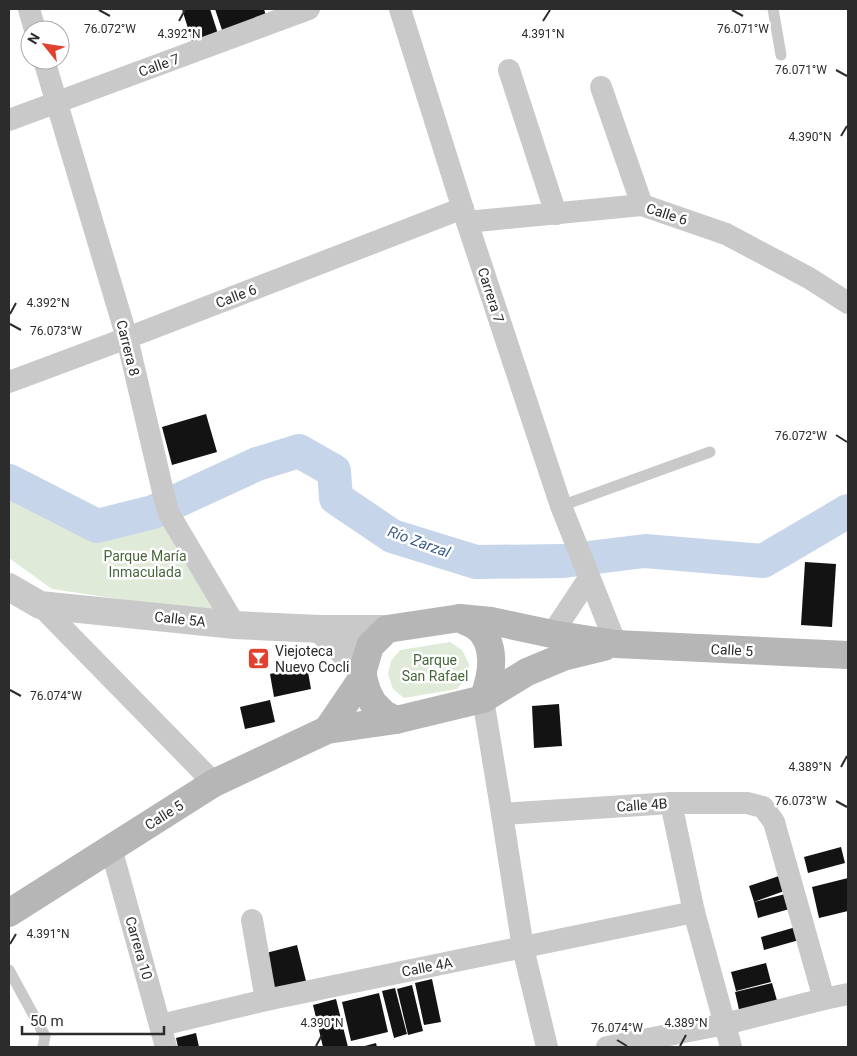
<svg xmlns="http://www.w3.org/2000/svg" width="857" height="1056" viewBox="0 0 857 1056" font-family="Roboto,sans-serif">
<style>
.green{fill:#dfead9}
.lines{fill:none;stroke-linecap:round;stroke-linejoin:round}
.river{stroke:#c6d5ea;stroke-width:34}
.building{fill:#131313}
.service{stroke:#c9c9c9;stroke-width:11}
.minor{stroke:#c9c9c9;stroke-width:22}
.tertiary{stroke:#c9c9c9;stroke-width:28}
.secondary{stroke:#b6b6b6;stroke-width:28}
.ticks{fill:none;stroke:#2c2c2c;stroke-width:2}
.labels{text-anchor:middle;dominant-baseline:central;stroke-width:5;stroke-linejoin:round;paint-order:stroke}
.street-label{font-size:14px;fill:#2c2c2c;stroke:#fff}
.park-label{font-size:14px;fill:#48663b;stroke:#fff}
.poi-label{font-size:14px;fill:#2c2c2c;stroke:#fff;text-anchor:start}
.water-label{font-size:15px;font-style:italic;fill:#3d5f8c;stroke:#fff}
.ticks-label{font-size:12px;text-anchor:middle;fill:#2c2c2c;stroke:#fff;stroke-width:5;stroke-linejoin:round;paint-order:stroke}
</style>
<rect width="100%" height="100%" fill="#fff"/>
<g class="green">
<path d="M9 496 77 532 167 524 218 614 52 589 9 558Z"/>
<path d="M450 642 462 650 469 664 467 677 457 689 404 698 393 689 388 674 391 661 400 650Z"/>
</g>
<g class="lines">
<path class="river" d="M9 481 97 526 153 512 257 464 299 451 334 471 336 498 392 536 476 562 564 561 645 551 763 561 848 511"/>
</g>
<g class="building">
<path d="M182 9H210L220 40 194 48Z"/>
<path d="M215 9H264L268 23 224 36Z"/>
<path d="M206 414 217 452 172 465 162 427Z"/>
<path d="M805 562 836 564 832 627 801 625Z"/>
<path d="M307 666 311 689 274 697 270 674Z"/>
<path d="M270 700 275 722 245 729 240 707Z"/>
<path d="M559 704 562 746 534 748 532 706Z"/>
<path d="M841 847 845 863 808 873 804 857Z"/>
<path d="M782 875 787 890 754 902 749 886Z"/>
<path d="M848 878V911L819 918 812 887Z"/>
<path d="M789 893 793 908 758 918 754 902Z"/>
<path d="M796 927 799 940 764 950 761 937Z"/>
<path d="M297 945 307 985 272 994 262 954Z"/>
<path d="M766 963 771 982 736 991 731 972Z"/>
<path d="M432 979 441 1022 424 1025 415 983Z"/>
<path d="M772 983 778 1004 740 1014 735 992Z"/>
<path d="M412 985 423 1031 408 1035 397 989Z"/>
<path d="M395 988 407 1034 394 1038 382 991Z"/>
<path d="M379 993 388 1032 351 1041 342 1002Z"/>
<path d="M336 999 348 1047H323L313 1005Z"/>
<path d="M196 1033 199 1047H178L176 1038Z"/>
<path d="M376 1043 377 1047H361Z"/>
</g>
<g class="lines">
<g class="service">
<path d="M773 9 781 55"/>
<path d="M561 506 710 452"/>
<path d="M9 970 45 1036 43 1047"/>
</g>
<g class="minor">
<path d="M29 9 35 30"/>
<path d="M400 9 467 222 561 506 616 644"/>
<path d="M44 60 127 338 164 496 169 514 235 625"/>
<path d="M509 70 556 214"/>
<path d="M601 87 642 205"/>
<path d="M9 120 309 9"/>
<path d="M467 222 642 205 726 234 809 278 848 303"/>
<path d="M9 382 127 338 463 208"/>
<path d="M40 605 214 783"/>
<path d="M552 634 589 578"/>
<path d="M483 699 502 814 523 948 547 1047"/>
<path d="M671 803 694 912 731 1047"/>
<path d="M502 814 671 803H747L763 807 774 822 824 999"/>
<path d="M111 848 166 1047"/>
<path d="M252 920 266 1000"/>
<path d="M161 1025 266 1000 694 912"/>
<path d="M607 1047 725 1024 824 999 848 994"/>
</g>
<g class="tertiary">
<path d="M9 587 40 605 235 625 320 629H387"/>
<path d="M320 629 363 670"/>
</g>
<g class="secondary">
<path d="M460 618 491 621 552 634 616 644 848 655"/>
<path d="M460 618C464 621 470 623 474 625 499 642 492 676 483 699L396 720 384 714 373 703 367 691 363 677V670L370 646 387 629Z"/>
<path d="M483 699 527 672 563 657 604 647"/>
<path d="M327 730 363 677"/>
<path d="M9 913 214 783 327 730 396 720"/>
</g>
</g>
<path class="ticks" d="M99 10 110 16M732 10 743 16M179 21 185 10M543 21 550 10M836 70 847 76M841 136 847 126M10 314 16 303M10 324 21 330M836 435 847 442M10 690 21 696M841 767 847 756M836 801 847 807M10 944 16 934M617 1040 627 1046M316 1046 322 1035M680 1046 686 1035"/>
<defs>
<symbol id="bar-square" viewBox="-11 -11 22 22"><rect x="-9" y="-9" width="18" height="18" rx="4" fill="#e14230" stroke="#fff"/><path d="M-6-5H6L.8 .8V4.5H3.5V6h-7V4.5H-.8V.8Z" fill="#fff"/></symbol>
</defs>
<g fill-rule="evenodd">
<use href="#bar-square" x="246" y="646" width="25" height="25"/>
</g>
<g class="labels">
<g class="street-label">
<text transform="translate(159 65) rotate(-20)">Calle 7</text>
<text transform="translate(667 214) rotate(18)">Calle 6</text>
<text transform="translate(491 295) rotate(72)">Carrera 7</text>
<text transform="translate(236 296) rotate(-21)">Calle 6</text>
<text transform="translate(128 348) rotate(76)">Carrera 8</text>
<text transform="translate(180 619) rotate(6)">Calle 5A</text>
<text transform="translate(732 650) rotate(3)">Calle 5</text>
<text transform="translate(642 805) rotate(-4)">Calle 4B</text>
<text transform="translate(164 815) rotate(-32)">Calle 5</text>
<text transform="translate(139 948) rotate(74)">Carrera 10</text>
<text transform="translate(427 967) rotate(-11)">Calle 4A</text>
</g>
<g class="park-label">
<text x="145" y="556">Parque María<tspan x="145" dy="16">Inmaculada</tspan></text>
<text x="435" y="660">Parque<tspan x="435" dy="16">San Rafael</tspan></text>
</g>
<g class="poi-label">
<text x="275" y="651">Viejoteca<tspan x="275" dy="16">Nuevo Cocli</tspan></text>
</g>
<g class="water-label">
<text transform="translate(419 542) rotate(20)">Río Zarzal</text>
</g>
</g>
<g class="ticks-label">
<text x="110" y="33">76.072°W</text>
<text x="743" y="33">76.071°W</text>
<text x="543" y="38">4.391°N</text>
<text x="179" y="38">4.392°N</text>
<text x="801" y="74">76.071°W</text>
<text x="810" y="141">4.390°N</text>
<text x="48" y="307">4.392°N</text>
<text x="56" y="335">76.073°W</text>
<text x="801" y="440">76.072°W</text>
<text x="56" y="700">76.074°W</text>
<text x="810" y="771">4.389°N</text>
<text x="801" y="805">76.073°W</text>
<text x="48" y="938">4.391°N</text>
<text x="322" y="1027">4.390°N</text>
<text x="686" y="1027">4.389°N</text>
<text x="617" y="1032">76.074°W</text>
</g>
<rect width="857" height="1056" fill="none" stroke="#2c2c2c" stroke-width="20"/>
<g transform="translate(45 45) rotate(300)"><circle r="24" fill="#ffffff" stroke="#ababab"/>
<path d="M0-4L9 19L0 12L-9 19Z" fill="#e14230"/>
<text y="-8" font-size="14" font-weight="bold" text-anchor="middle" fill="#2c2c2c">N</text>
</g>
<path d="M22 1026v8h142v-8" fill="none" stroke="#2c2c2c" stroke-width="2.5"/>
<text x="30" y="1026" font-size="15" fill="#2c2c2c" stroke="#ffffff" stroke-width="4" paint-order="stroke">50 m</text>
</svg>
